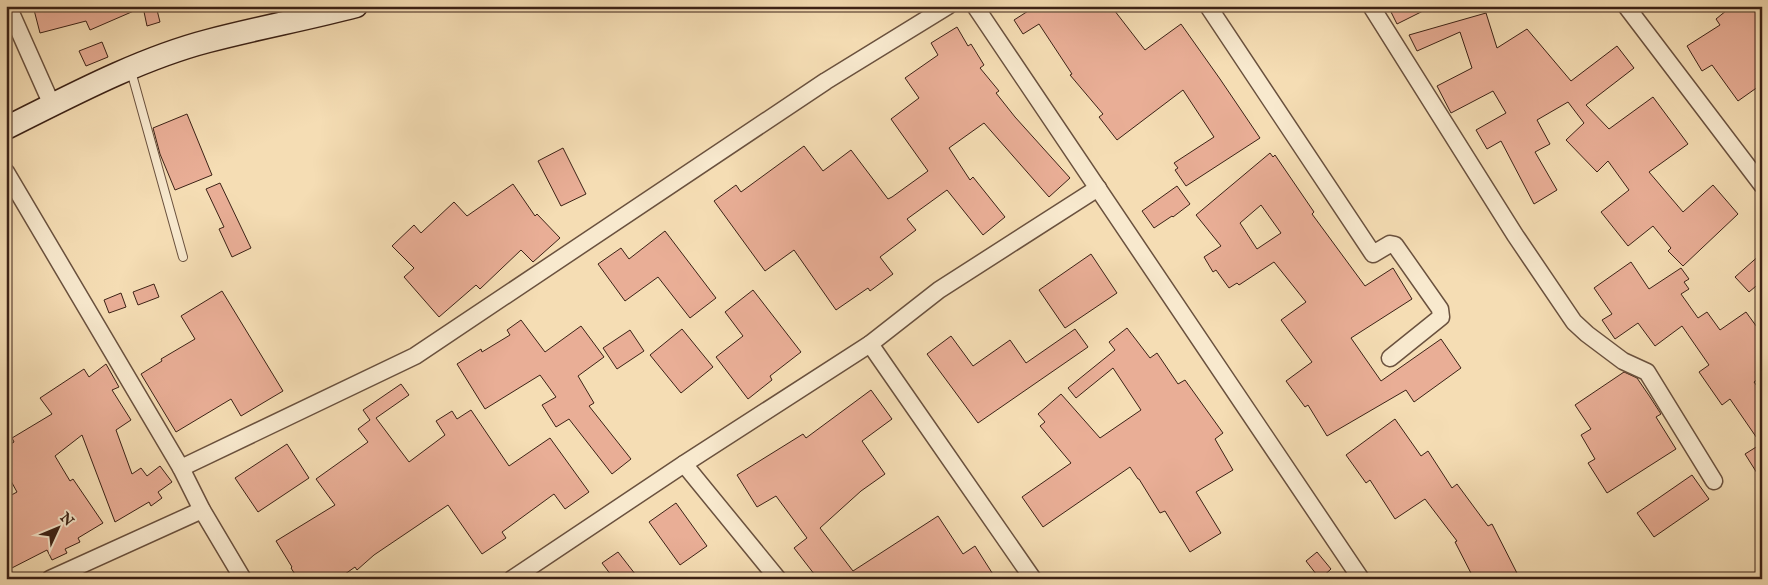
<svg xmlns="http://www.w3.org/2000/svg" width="1768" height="585" viewBox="0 0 1768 585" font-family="'IM FELL English',serif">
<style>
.building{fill:#e9ae96;stroke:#3c2216;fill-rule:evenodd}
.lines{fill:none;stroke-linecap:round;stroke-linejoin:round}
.service-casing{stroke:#6a513e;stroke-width:10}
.minor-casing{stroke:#6a513e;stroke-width:19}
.secondary-casing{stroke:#3c2216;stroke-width:25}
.service{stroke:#f8e9ce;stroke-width:8}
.minor{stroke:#f8e9ce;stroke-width:16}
.secondary{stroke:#f8e9ce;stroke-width:22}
</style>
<rect width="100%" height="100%" fill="#f5ddb4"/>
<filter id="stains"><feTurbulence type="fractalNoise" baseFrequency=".004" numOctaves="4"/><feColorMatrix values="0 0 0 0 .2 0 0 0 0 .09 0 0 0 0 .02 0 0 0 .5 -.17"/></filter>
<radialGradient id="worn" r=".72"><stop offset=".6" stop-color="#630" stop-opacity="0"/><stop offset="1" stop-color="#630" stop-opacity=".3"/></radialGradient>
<g class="building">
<path d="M33 6H156L160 22 147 26 143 7 90 30 86 21 40 33Z"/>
<path d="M1036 6H1111L1145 50 1181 24 1220 79 1260 138 1186 186 1175 170 1178 168 1174 163 1214 137 1183 90 1117 140 1099 117 1103 114 1070 75 1072 74 1039 24 1023 34 1014 20Z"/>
<path d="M1388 6H1433L1397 24Z"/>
<path d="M1732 6H1762V84L1738 101 1712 65 1702 71 1687 46 1720 25 1716 19Z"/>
<path d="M1486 13 1497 48 1527 29 1571 81 1617 46 1634 68 1586 105 1609 129 1653 97 1688 144 1649 172 1683 212 1713 185 1738 214 1683 266 1668 251 1671 248 1653 226 1628 246 1601 212 1629 190 1608 161 1597 172 1566 140 1584 123 1568 102 1537 120 1550 144 1535 152 1557 190 1534 204 1501 141 1487 149 1476 130 1506 113 1493 91 1451 113 1437 86 1472 68 1460 32 1417 51 1409 35Z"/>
<path d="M957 27 968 46 971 44 984 65 980 68 999 91 996 93 1015 117 1070 178 1049 197 984 123 949 148 970 180 973 177 1005 217 983 235 947 190 907 219 916 230 880 257 893 274 870 291 868 288 836 310 794 250 765 271 714 201 736 185 741 192 804 146 823 171 851 150 888 199 892 197 928 171 891 119 919 98 905 78 938 55 931 43Z"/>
<path d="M102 42 108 57 86 66 79 51Z"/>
<path d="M187 114 212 175 175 190 160 154 153 128Z"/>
<path d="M563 148 586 194 561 206 538 161Z"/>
<path d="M1270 153 1273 157 1275 155 1314 212 1312 214 1365 286 1393 268 1412 299 1351 338 1381 381 1441 339 1461 368 1414 402 1406 390 1327 436 1308 405 1305 407 1286 381 1312 362 1281 320 1306 302 1274 262 1239 285 1237 283 1229 288 1216 270 1213 272 1204 257 1221 246 1196 215ZM1261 205 1281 233 1257 249 1240 223Z"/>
<path d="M220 183 251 248 232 257 219 229 224 227 206 189Z"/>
<path d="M513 184 535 216 537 214 560 238 533 262 521 250 480 289 476 285 439 317 404 277 414 268 392 246 414 225 421 233 454 202 467 216Z"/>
<path d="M1177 186 1190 204 1173 217 1172 216 1154 228 1142 211Z"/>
<path d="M665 231 716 298 690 318 658 277 625 301 598 264 621 248 629 259Z"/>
<path d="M1762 253V281L1749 292 1735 277Z"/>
<path d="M1091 254 1117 293 1065 328 1039 290Z"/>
<path d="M1631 262 1649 289 1681 268 1689 279 1684 282 1689 289 1681 294 1698 318 1707 312 1720 330 1746 312 1762 334V376L1754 382 1762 393V481L1745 454 1761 444 1730 399 1722 405 1699 372 1709 365 1682 326 1655 346 1638 323 1615 339 1602 320 1612 314 1594 288Z"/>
<path d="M154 284 159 297 138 305 133 292Z"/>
<path d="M753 290 801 352 770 376 772 380 748 399 716 357 743 336 725 312Z"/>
<path d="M222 291 283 391 241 416 231 399 176 432 141 374 162 361 161 359 195 339 181 316Z"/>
<path d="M121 293 126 307 109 313 104 300Z"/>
<path d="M521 320 545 352 581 326 604 357 578 376 594 403 589 406 631 459 612 474 569 419 556 427 542 405 556 397 540 375 485 409 457 364 481 349 482 352 510 335 507 330Z"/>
<path d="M1127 328 1150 358 1157 353 1178 384 1185 380 1223 433 1215 439 1233 470 1196 492 1221 533 1190 552 1165 511 1160 513 1139 479H1138L1130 467 1043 527 1022 497 1071 463 1040 426 1045 422 1038 414 1061 394 1100 438 1141 410 1113 368 1076 398 1068 388 1115 350 1109 342Z"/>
<path d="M682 329 713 367 681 393 650 355Z"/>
<path d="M1075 329 1088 347 978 423 927 354 951 336 973 366 1010 340 1026 363Z"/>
<path d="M630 330 644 351 617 369 603 348Z"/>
<path d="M106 364 119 387 112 390 131 420 116 430 132 474 141 468 147 476 160 466 172 482 158 492 162 498 151 506 149 502 115 522 82 435 55 456 70 481 73 479 103 523 78 538 80 542 65 549 67 553 52 560 47 550 6 571V498L17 492 6 472V447L14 442 12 438 52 414 40 398 84 369 89 377Z"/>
<path d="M1624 372 1637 378 1650 397 1661 414 1656 417 1676 449 1607 493 1588 463 1595 459 1581 435 1591 429 1575 405Z"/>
<path d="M401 384 409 395 376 418 409 462 445 435 436 421 452 411 457 419 471 410 509 466 550 438 589 492 565 509 554 494 502 532 506 538 482 554 448 505 374 555 357 570 355 567 338 579H298L291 568 292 567 276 541 335 505 316 479 368 442 358 429 370 420 363 410Z"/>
<path d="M871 390 892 419 862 441 885 474 861 491 820 528 853 571 938 516 963 554 975 546 996 579H818L794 548 807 538 776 496 757 507 737 475 803 434 806 438Z"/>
<path d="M1395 419 1421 456 1428 451 1452 488 1457 484 1488 526 1492 524 1520 579H1474L1455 542 1457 541 1425 499 1395 519 1370 480 1366 483 1346 455Z"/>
<path d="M287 444 309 478 258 512 235 478Z"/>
<path d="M1692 475 1709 499 1654 537 1637 513Z"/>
<path d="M676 503 707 546 680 565 649 522Z"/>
<path d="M618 552 639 579H614L602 563Z"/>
<path d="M1317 552 1331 569 1320 579 1306 561Z"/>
</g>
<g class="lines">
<defs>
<path id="service" d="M131 71 183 257"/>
<g id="minor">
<path d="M8 6 52 105"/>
<path d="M975 6 1361 579"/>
<path d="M1208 6 1373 254 1390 244 1395 245 1440 309 1441 317 1390 358"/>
<path d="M1371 6 1515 235 1574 322 1587 334 1623 361 1647 372 1714 481"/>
<path d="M1626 6 1762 185"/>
<path d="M6 172 181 468 202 510 243 579"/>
<path d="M870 344 1033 579"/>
<path d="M684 464 778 579"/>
<path d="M181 468 415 356 826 81 948 6"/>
<path d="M50 579 202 510"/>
<path d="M512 579 684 464 870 344 939 290 1098 188"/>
</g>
<path id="secondary" d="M6 128C70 96 139 59 208 41 257 28 307 19 356 6"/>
</defs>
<use href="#service" class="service-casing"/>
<use href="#minor" class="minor-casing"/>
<use href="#secondary" class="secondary-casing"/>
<use href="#service" class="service"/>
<use href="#minor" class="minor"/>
<use href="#secondary" class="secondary"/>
</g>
<rect width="1768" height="585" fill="none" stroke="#f5ddb4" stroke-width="25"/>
<rect x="8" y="8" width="1753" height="570" fill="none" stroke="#3c2216" stroke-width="2.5"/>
<rect x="12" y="12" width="1743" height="560" fill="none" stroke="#3c2216"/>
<g transform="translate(58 528) rotate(46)" stroke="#f8e9ce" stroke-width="4" paint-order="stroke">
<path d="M0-4L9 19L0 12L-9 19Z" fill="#3c2216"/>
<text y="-8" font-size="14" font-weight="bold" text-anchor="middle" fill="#3c2216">N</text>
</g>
<rect width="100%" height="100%" filter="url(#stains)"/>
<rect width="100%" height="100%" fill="url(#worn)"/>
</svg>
